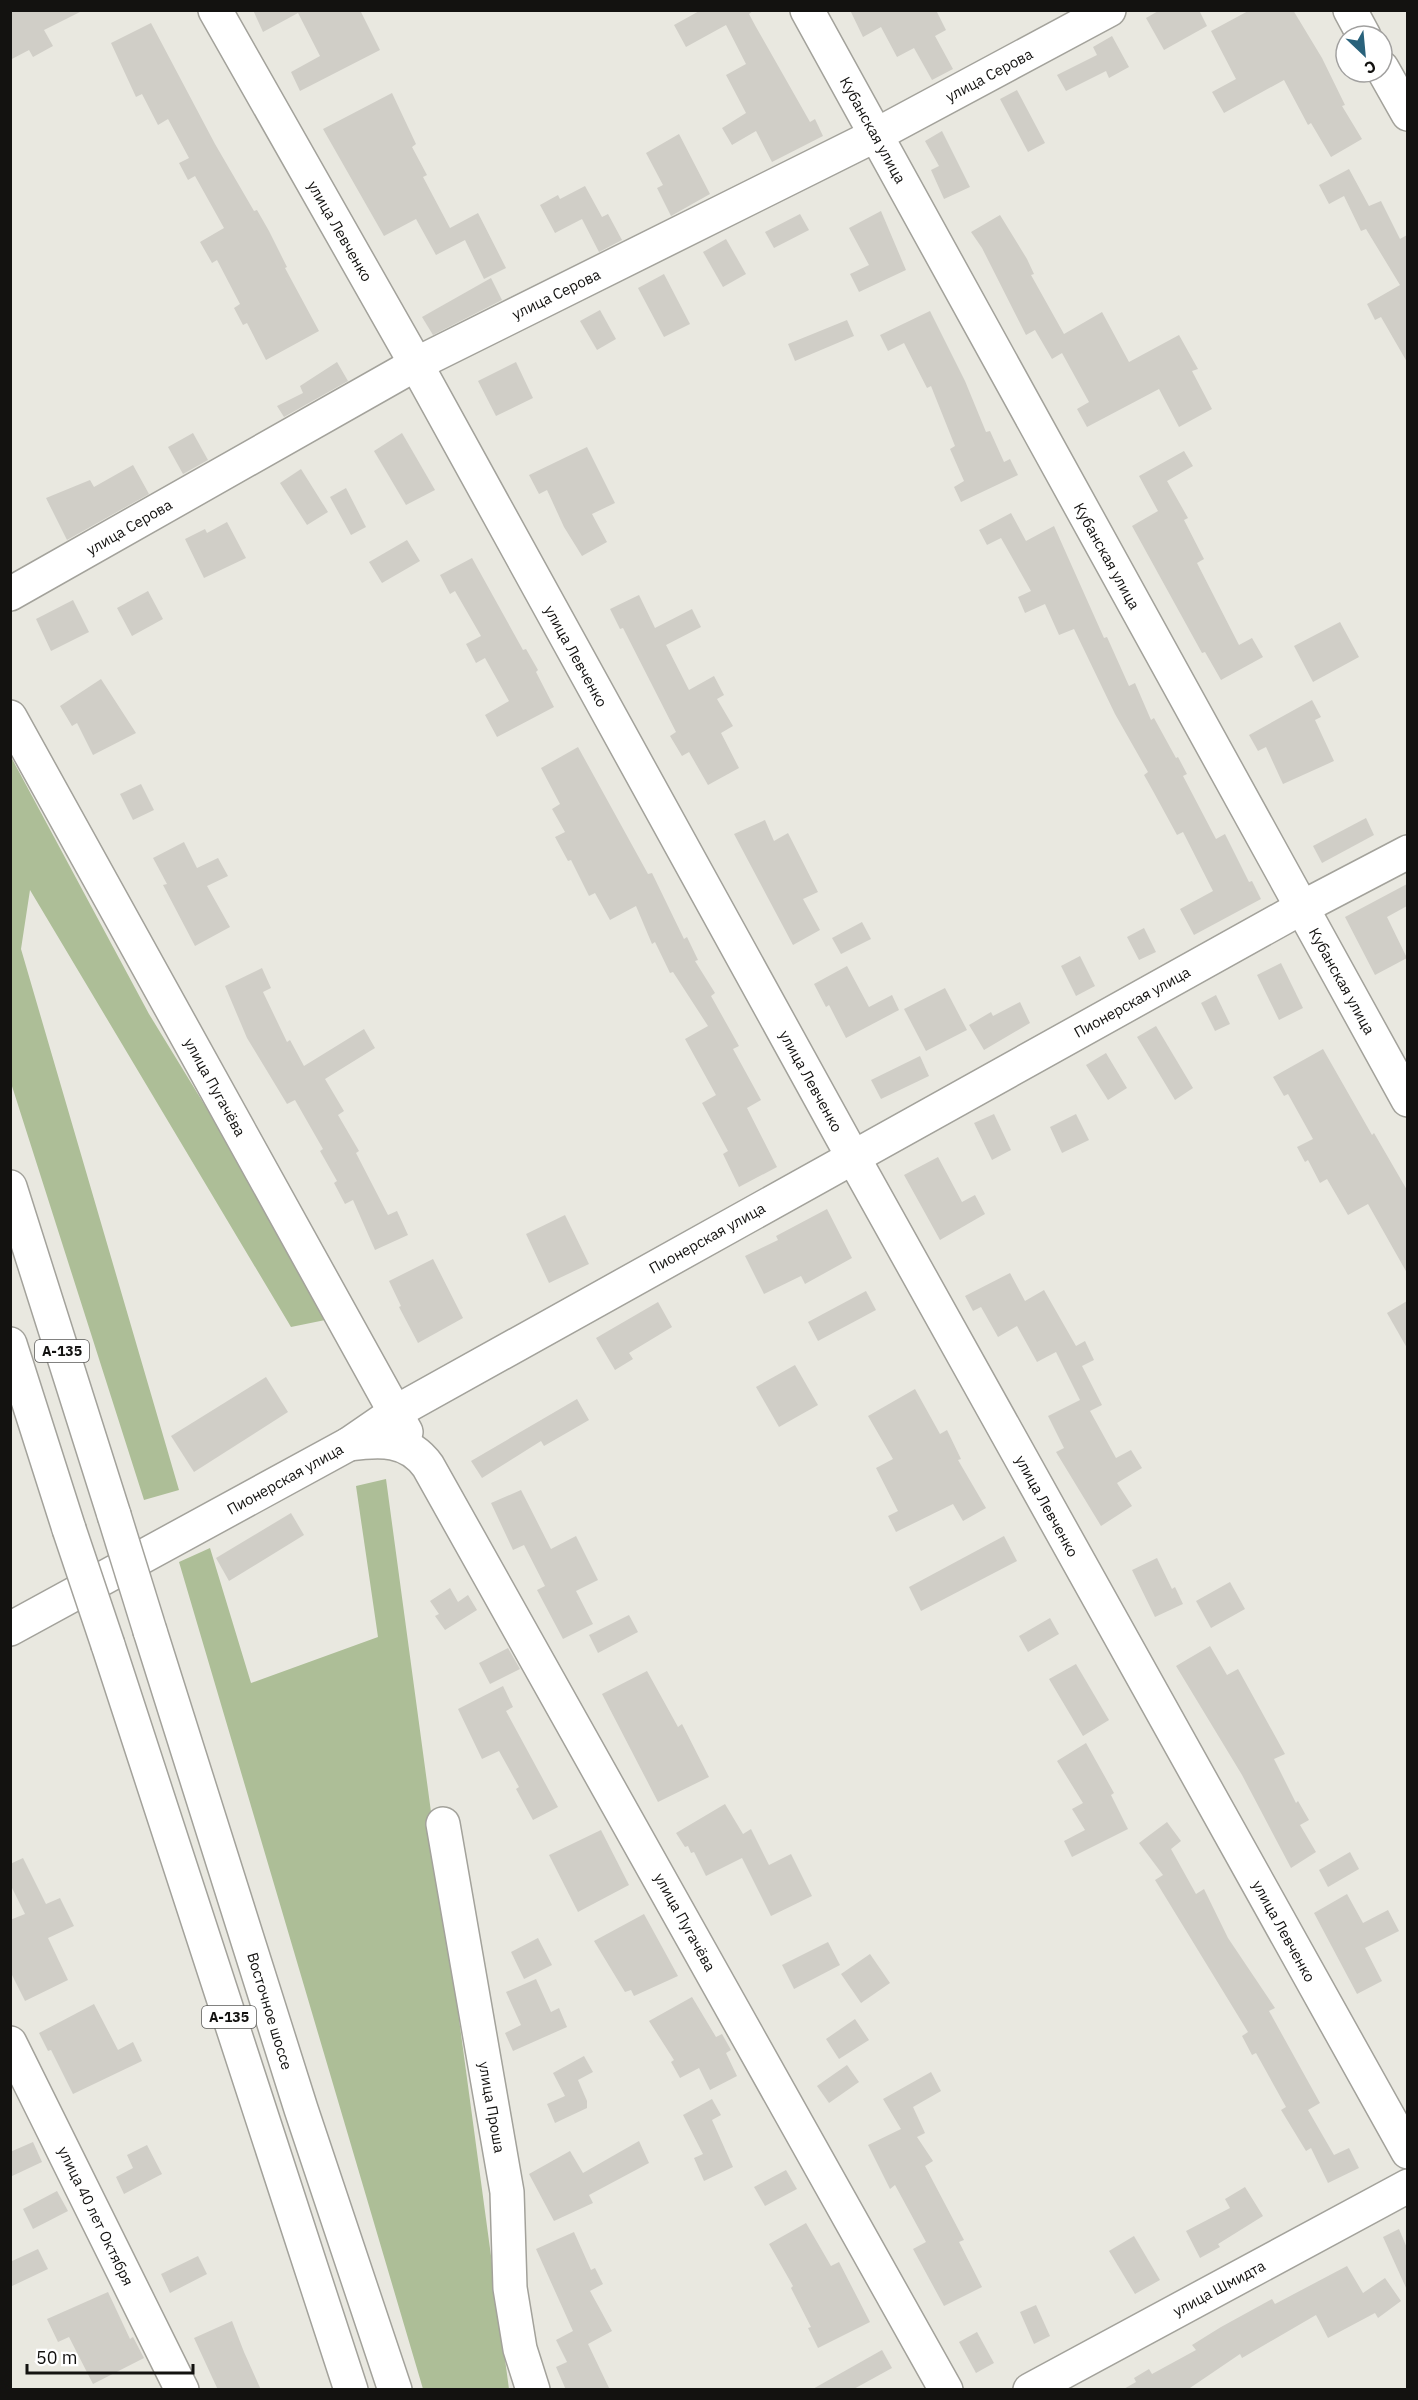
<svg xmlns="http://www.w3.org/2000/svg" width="1418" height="2400" viewBox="0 0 1418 2400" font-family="'IBM Plex Sans',sans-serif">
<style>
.green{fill:#adbe97}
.building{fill:#d0cec7}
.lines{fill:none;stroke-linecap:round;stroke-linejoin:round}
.minor-casing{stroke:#a3a29b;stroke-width:36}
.highway-casing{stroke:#a3a29b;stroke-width:36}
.minor{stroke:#fff;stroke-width:33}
.highway{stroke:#fff;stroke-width:33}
.highway-bridge-casing{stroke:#a3a29b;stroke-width:36;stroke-linecap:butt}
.highway-bridge{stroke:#fff;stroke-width:33}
.labels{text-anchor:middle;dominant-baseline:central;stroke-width:6;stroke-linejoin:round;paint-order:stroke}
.shield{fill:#fff;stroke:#5a5958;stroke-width:1.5}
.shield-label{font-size:14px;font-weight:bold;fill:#131210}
.street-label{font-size:15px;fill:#131210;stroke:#fff}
</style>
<rect width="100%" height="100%" fill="#e9e8e0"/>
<g class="green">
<path d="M10 755 149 1014 335 1318 291 1327 30 890 21 949 179 1490 144 1500 11 1083Z"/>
<path d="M386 1479 509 2389H423L179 1562 210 1548 251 1683 378 1637 356 1486Z"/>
</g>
<g class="building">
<path d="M10 10H84L44 30 53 46 33 57 29 50 10 60Z"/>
<path d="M253 10H360L380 50 300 91 291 72 320 56 298 13 263 32Z"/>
<path d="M701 10H754L749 14 756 27 810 122 815 119 823 136 772 162 756 131 732 145 722 128 746 113 726 75 746 64 726 25 686 47 674 25Z"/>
<path d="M850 10H936L946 30 935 36 953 69 932 80 914 48 897 57 881 27 863 37Z"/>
<path d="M1160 10H1199L1207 26 1164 50 1146 18Z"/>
<path d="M1250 10H1293L1322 58 1345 105 1342 106 1362 139 1331 157 1311 123 1308 125 1284 80 1224 113 1212 92 1236 79 1211 31Z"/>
<path d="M151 23 215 144 254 211 257 210 269 231 287 267 285 268 319 331 266 360 247 323 243 325 234 308 240 304 217 260 212 263 200 242 224 228 195 176 188 180 179 163 189 158 168 119 158 125 142 94 136 97 111 43Z"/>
<path d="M1112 36 1129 67 1109 78 1106 71 1066 91 1057 75 1097 55 1093 47Z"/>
<path d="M1017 90 1045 143 1028 152 1000 99Z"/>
<path d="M392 93 416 144 412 147 427 175 423 177 450 228 478 213 506 268 484 279 465 240 436 255 416 219 384 236 323 129Z"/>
<path d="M942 131 970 187 944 199 931 170 939 166 925 141Z"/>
<path d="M679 134 710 194 671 216 657 188 663 185 646 153Z"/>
<path d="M1349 169 1369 206 1381 201 1400 239 1407 235V362L1381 317 1375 320 1367 304 1400 285 1366 229 1361 231 1344 196 1329 204 1319 185Z"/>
<path d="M585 186 602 217 608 214 622 240 599 252 582 219 555 233 540 205 558 195 560 199Z"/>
<path d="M881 211 906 270 859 292 850 274 869 265 849 228Z"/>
<path d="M800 214 809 230 774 248 765 232Z"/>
<path d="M1000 215 1027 259 1034 274 1031 275 1064 334 1102 312 1129 362 1179 335 1198 369 1192 371 1212 409 1179 427 1159 389 1087 427 1077 409 1089 402 1062 353 1052 359 1035 330 1026 335 982 248 971 232Z"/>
<path d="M726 239 746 274 723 287 703 252Z"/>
<path d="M664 274 690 324 664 337 638 288Z"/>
<path d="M491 278 502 300 433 335 422 317Z"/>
<path d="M600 310 616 339 597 350 580 321Z"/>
<path d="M930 311 965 381 986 432 990 431 1004 462 1010 459 1018 475 961 502 954 487 964 481 950 449 955 446 931 386 927 388 904 343 888 351 880 335Z"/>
<path d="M847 320 854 336 795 361 788 344Z"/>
<path d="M337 362 348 381 284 417 277 406 303 393 300 386Z"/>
<path d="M516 362 533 398 496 416 478 381Z"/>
<path d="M193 433 208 460 183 474 168 447Z"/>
<path d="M402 433 435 490 406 505 374 451Z"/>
<path d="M587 447 615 503 592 514 607 542 582 556 564 527 547 490 539 494 529 475Z"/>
<path d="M1184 451 1193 466 1167 481 1188 518 1184 520 1204 559 1197 563 1239 645 1252 638 1263 657 1221 680 1205 652 1202 653 1132 526 1158 511 1139 476Z"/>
<path d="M133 465 149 494 67 540 46 498 90 480 94 487Z"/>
<path d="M301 469 328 512 307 525 280 483Z"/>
<path d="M346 488 366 527 351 535 330 497Z"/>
<path d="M1011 513 1026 541 1054 526 1104 638 1107 637 1129 686 1135 683 1151 720 1154 718 1176 758 1178 757 1187 774 1183 776 1216 839 1225 834 1249 882 1252 881 1261 899 1194 935 1180 909 1213 891 1183 832 1177 835 1153 791 1144 775 1148 772 1115 714 1074 629 1059 635 1045 604 1025 613 1018 597 1031 591 1001 538 987 545 979 530Z"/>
<path d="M227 522 246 558 204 578 185 539 205 529 207 533Z"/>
<path d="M407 540 420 561 382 583 369 562Z"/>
<path d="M472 558 523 650 526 649 538 670 536 672 554 707 497 737 485 715 509 701 485 658 476 663 466 644 481 636 455 591 450 594 440 575Z"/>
<path d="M148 591 163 619 132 636 117 608Z"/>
<path d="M639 595 655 628 692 609 701 627 666 645 689 690 714 676 724 695 717 699 733 726 721 733 739 768 708 785 689 752 682 756 670 736 676 732 623 628 620 629 610 609Z"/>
<path d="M73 600 89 632 51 651 36 619Z"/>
<path d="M1340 622 1359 657 1313 682 1294 646Z"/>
<path d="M101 679 136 733 93 755 77 723 72 726 60 706Z"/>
<path d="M1312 700 1321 717 1315 720 1334 761 1283 784 1266 747 1258 751 1249 735Z"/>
<path d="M578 747 648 874 652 873 684 939 687 937 698 960 695 961 715 993 711 996 739 1046 733 1049 761 1100 747 1108 777 1167 739 1187 723 1154 728 1151 702 1103 716 1095 685 1039 708 1026 673 972 670 973 655 942 652 944 636 906 610 920 595 893 589 896 571 860 568 861 555 837 565 832 552 809 560 804 541 768Z"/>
<path d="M141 784 154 810 133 820 120 794Z"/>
<path d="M1366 818 1374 835 1322 863 1313 846Z"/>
<path d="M765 820 774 841 788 833 818 892 803 899 820 930 793 945 734 834Z"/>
<path d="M184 842 197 868 218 858 228 876 207 886 230 927 195 946 163 885 167 884 153 858Z"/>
<path d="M1407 884V906L1387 917 1407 958 1375 975 1345 917Z"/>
<path d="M862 922 871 939 841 954 832 938Z"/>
<path d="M1144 928 1156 952 1139 960 1127 937Z"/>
<path d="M1080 956 1095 986 1076 996 1061 966Z"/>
<path d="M1281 963 1303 1008 1279 1020 1257 975Z"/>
<path d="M847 966 869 1007 892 995 899 1010 846 1038 829 1005 826 1007 814 984Z"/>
<path d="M262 968 271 988 263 992 287 1042 290 1040 304 1066 364 1029 375 1048 325 1079 344 1111 338 1115 359 1151 356 1153 388 1215 397 1211 408 1235 375 1250 353 1200 345 1204 334 1183 337 1181 320 1151 323 1149 295 1100 287 1104 247 1038 225 986Z"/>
<path d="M945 988 967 1030 926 1051 904 1009Z"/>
<path d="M1216 995 1230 1024 1215 1031 1201 1003Z"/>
<path d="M1020 1002 1030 1023 984 1050 969 1025 991 1012 993 1016Z"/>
<path d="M1156 1026 1193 1088 1175 1100 1137 1037Z"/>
<path d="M1323 1049 1372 1135 1374 1133 1407 1190V1273L1368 1204 1348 1215 1327 1179 1320 1183 1308 1160 1305 1162 1297 1147 1313 1139 1288 1094 1284 1096 1273 1077Z"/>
<path d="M1106 1053 1127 1088 1108 1100 1086 1065Z"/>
<path d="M920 1056 929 1076 881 1099 871 1080Z"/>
<path d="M994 1114 1011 1150 992 1160 974 1123Z"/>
<path d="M1076 1114 1089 1140 1062 1153 1050 1127Z"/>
<path d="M938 1157 962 1202 975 1195 985 1214 940 1240 904 1175Z"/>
<path d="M827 1209 852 1258 805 1284 801 1276 764 1294 745 1256 778 1240 776 1236Z"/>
<path d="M565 1215 589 1264 549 1283 526 1234Z"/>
<path d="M433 1259 463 1318 418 1343 399 1307 401 1306 389 1281Z"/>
<path d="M1010 1273 1025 1301 1044 1290 1076 1346 1085 1341 1094 1360 1082 1366 1102 1405 1090 1411 1116 1458 1131 1450 1142 1468 1117 1483 1132 1506 1101 1526 1056 1452 1064 1448 1048 1416 1080 1400 1056 1352 1037 1362 1017 1326 998 1337 981 1307 973 1311 965 1296Z"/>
<path d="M866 1291 876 1310 818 1341 808 1322Z"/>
<path d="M1407 1301V1348L1387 1313Z"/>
<path d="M658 1302 672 1327 629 1353 633 1359 615 1370 596 1338Z"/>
<path d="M795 1365 818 1405 779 1427 756 1387Z"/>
<path d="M266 1377 288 1412 194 1472 171 1436Z"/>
<path d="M915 1389 940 1434 947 1430 961 1459 958 1460 986 1508 963 1521 953 1504 896 1532 888 1516 898 1511 876 1468 893 1459 868 1416Z"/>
<path d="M577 1399 589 1420 544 1446 541 1441 482 1478 471 1461Z"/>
<path d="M521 1490 551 1549 576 1536 598 1580 576 1591 593 1624 563 1639 537 1590 545 1586 524 1545 513 1550 491 1503Z"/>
<path d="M291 1513 304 1535 229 1581 216 1558Z"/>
<path d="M1004 1536 1017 1561 921 1611 909 1587Z"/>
<path d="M1157 1558 1172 1589 1175 1587 1183 1604 1155 1617 1132 1570Z"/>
<path d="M1230 1582 1245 1609 1211 1628 1196 1601Z"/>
<path d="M450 1588 458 1602 468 1595 477 1610 445 1630 435 1616 439 1614 430 1601Z"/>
<path d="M629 1615 638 1632 598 1653 589 1635Z"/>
<path d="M1050 1618 1059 1634 1028 1652 1019 1636Z"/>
<path d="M1210 1646 1227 1675 1238 1669 1285 1754 1274 1759 1296 1803 1298 1801 1309 1820 1300 1825 1316 1852 1291 1868 1242 1775 1176 1666Z"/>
<path d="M508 1648 520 1669 490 1684 479 1663Z"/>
<path d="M1076 1664 1109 1720 1083 1736 1049 1679Z"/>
<path d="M647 1671 678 1727 682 1724 709 1777 658 1802 602 1694Z"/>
<path d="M503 1686 513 1707 506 1711 558 1807 533 1820 516 1789 519 1787 499 1751 482 1759 458 1709Z"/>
<path d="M1086 1743 1114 1793 1111 1795 1128 1829 1072 1857 1064 1841 1085 1830 1072 1809 1083 1803 1057 1761Z"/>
<path d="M725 1804 743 1834 751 1829 769 1865 791 1854 812 1896 771 1916 742 1858 706 1876 694 1852 691 1853 688 1846 685 1847 676 1833Z"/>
<path d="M1167 1822 1181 1841 1171 1849 1196 1894 1204 1889 1228 1938 1275 2008 1269 2011 1320 2103 1308 2110 1334 2155 1349 2148 1359 2168 1328 2183 1311 2148 1306 2151 1281 2110 1286 2107 1256 2053 1252 2055 1242 2036 1248 2032 1155 1880 1163 1875 1139 1843Z"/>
<path d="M601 1830 629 1885 578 1912 549 1855Z"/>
<path d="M1350 1852 1359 1869 1328 1887 1319 1870Z"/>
<path d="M23 1858 46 1904 60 1898 74 1926 48 1938 68 1980 25 2001 10 1971V1920L25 1914 10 1884V1864Z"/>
<path d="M1347 1894 1363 1923 1388 1910 1399 1931 1365 1948 1382 1981 1357 1994 1314 1913Z"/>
<path d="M644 1914 678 1976 634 1996 631 1990 625 1992 594 1941Z"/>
<path d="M538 1938 552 1965 524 1979 511 1952Z"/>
<path d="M828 1942 840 1965 794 1989 782 1965Z"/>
<path d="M870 1954 890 1983 861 2003 841 1974Z"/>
<path d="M536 1979 551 2012 559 2008 567 2027 513 2051 505 2033 521 2025 506 1992Z"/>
<path d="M692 1997 716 2037 722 2034 731 2050 726 2053 737 2076 710 2090 699 2068 680 2078 671 2062 674 2060 649 2021Z"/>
<path d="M94 2004 118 2050 133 2042 142 2061 73 2094 51 2050 48 2051 39 2033Z"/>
<path d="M855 2019 869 2040 839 2059 826 2039Z"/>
<path d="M584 2056 593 2072 578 2080 587 2101V2108L555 2123 547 2104 565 2096 553 2073Z"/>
<path d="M847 2065 859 2082 829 2103 817 2086Z"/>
<path d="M931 2072 941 2091 913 2107 925 2133 917 2137 933 2161 925 2166 964 2240 959 2242 982 2287 944 2306 913 2249 926 2242 895 2185 890 2189 868 2145 901 2129 883 2099Z"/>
<path d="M712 2099 721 2115 712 2120 733 2167 704 2181 694 2158 703 2154 683 2115Z"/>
<path d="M639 2141 649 2163 589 2195 593 2203 554 2221 529 2174 570 2151 583 2173Z"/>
<path d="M33 2142 42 2162 10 2177V2152Z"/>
<path d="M147 2145 162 2174 124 2194 116 2177 133 2168 127 2155Z"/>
<path d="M786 2170 797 2189 765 2206 754 2187Z"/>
<path d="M1245 2187 1263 2216 1218 2244 1220 2247 1200 2258 1186 2231 1230 2208 1225 2199Z"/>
<path d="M57 2191 68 2211 33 2229 23 2209Z"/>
<path d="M806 2223 831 2266 839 2262 870 2322 818 2348 808 2328 811 2327 791 2288 793 2286 769 2244Z"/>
<path d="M1399 2229 1407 2248V2290L1383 2237Z"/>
<path d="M574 2232 591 2270 595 2268 603 2284 590 2291 612 2331 588 2344 610 2390H566L556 2367 567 2362 556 2340 573 2331 536 2249Z"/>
<path d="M1134 2236 1160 2280 1135 2294 1109 2251Z"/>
<path d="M38 2249 48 2269 10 2287V2262Z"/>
<path d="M198 2256 207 2274 170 2293 161 2274Z"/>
<path d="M1347 2266 1363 2293 1385 2278 1401 2301 1378 2318 1375 2313 1328 2338 1316 2315 1242 2358 1240 2354 1187 2390H1122L1136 2382 1134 2378 1149 2369 1152 2374 1196 2350 1192 2345 1221 2327 1272 2299 1275 2304Z"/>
<path d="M108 2292 130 2339 133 2337 144 2358 93 2384 69 2337 58 2342 47 2319Z"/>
<path d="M1036 2305 1050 2336 1034 2344 1020 2312Z"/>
<path d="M232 2321 244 2352 261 2390H218L194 2338Z"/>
<path d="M977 2332 994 2363 976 2373 959 2342Z"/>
<path d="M882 2350 892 2368 852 2390H811Z"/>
</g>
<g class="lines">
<defs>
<g id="minor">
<path d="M215 10 416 364 853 1157 1408 2152"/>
<path d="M807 10 1408 1100"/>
<path d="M1350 10 1364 36"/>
<path d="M1382 68 1408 114"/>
<path d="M10 594 416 364 876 135 1109 10"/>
<path d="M10 717 406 1432"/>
<path d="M349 1444C380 1440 408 1438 428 1466L946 2390"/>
<path d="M10 1629 349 1444 394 1413 1301 908 1408 852"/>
<path d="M443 1824 507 2192 510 2288 520 2349 533 2390"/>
<path d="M10 2043 182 2390"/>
<path d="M1030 2390 1408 2186"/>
</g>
<g id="highway">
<path d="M10 1187 114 1515"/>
<path d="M10 1344 69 1529"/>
<path d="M150 1631 301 2109 395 2390"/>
<path d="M108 1645 351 2390"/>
</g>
</defs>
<use href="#minor" class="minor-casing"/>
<use href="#highway" class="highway-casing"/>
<use href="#minor" class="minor"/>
<use href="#highway" class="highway"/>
<defs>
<g id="highway-bridge">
<path d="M114 1515 150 1631"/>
<path d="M69 1529 108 1645"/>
</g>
</defs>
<use href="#highway-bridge" class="highway-bridge-casing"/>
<use href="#highway-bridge" class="highway-bridge"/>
</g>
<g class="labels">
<g class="shield">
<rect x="35" y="1340" width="54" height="22" rx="4.5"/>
<rect x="202" y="2006" width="54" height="22" rx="4.5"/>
</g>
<g class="shield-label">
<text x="62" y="1351">А-135</text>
<text x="229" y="2017">А-135</text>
</g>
<g class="street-label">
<text transform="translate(989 75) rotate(-28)">улица Серова</text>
<text transform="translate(873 130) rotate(61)">Кубанская улица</text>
<text transform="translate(340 231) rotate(60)">улица Левченко</text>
<text transform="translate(556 294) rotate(-26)">улица Серова</text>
<text transform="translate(129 527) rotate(-30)">улица Серова</text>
<text transform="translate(1107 556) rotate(61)">Кубанская улица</text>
<text transform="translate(576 656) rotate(61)">улица Левченко</text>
<text transform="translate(1342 981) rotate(61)">Кубанская улица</text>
<text transform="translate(1132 1002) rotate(-29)">Пионерская улица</text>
<text transform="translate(811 1081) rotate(61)">улица Левченко</text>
<text transform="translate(215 1087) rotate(61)">улица Пугачёва</text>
<text transform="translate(707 1238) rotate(-29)">Пионерская улица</text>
<text transform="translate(285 1479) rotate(-29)">Пионерская улица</text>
<text transform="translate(1047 1506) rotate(61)">улица Левченко</text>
<text transform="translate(685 1922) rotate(61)">улица Пугачёва</text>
<text transform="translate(1284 1931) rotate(61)">улица Левченко</text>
<text transform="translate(270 2011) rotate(73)">Восточное шоссе</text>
<text transform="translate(492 2107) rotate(80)">улица Проша</text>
<text transform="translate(96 2216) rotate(64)">улица 40 лет Октября</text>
<text transform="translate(1219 2288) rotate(-28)">улица Шмидта</text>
</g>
</g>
<rect width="1418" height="2400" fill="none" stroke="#131210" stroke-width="24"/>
<g transform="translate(1364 54) rotate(154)"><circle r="28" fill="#ffffff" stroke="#a1a09f" stroke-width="1.5"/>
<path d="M0-4.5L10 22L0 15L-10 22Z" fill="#29627b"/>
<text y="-9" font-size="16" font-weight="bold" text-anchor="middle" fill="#131210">С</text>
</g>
<path d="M27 2364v9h166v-9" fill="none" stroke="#131210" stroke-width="3"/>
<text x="36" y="2364" font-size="18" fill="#131210" stroke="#ffffff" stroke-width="4.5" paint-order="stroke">50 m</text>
</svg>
